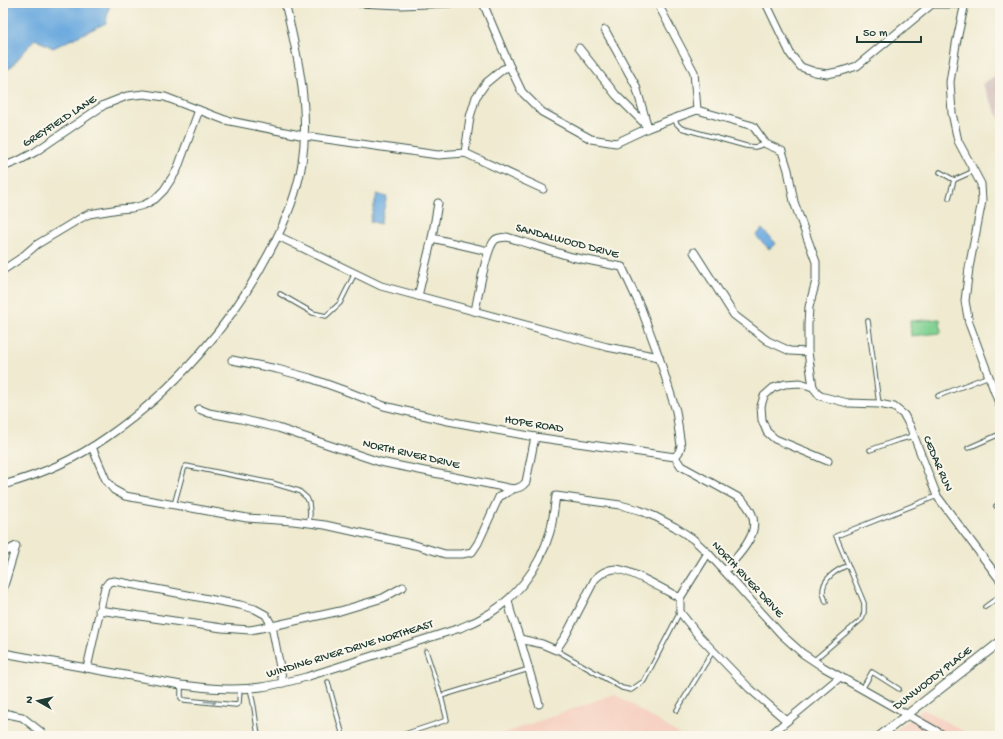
<svg xmlns="http://www.w3.org/2000/svg" width="1003" height="739" viewBox="0 0 1003 739" font-family="'Gochi Hand',sans-serif">
<style>
.built{fill:#f6d2c3}
.industrial{fill:#d1bfbd}
.green{fill:#81d293;stroke:#508864}
.water{fill:#6caadf;stroke:#46748a}
.lines{fill:none;stroke-linecap:round;stroke-linejoin:round}
.service-casing{stroke:#3e574b;stroke-width:5.5}
.minor-casing{stroke:#3e574b;stroke-width:9}
.tertiary-casing{stroke:#3e574b;stroke-width:10}
.service{stroke:#fff;stroke-width:3.5}
.minor{stroke:#fff;stroke-width:7}
.tertiary{stroke:#fff;stroke-width:8}
.oneway{stroke:#8f9e9a}
.labels{text-anchor:middle;dominant-baseline:central;stroke-width:4;stroke-linejoin:round;paint-order:stroke}
.street-label{font-size:12px;fill:#1f3d34;stroke:#fbf7ec}
</style>
<rect width="100%" height="100%" fill="#fbf7ec"/>
<filter id="ink" filterUnits="userSpaceOnUse"><feTurbulence type="fractalNoise" baseFrequency=".025" numOctaves="2"/><feDisplacementMap in="SourceGraphic" scale="8" xChannelSelector="R" yChannelSelector="G"/><feConvolveMatrix kernelMatrix="1 2 1 2 8 2 1 2 1" color-interpolation-filters="sRGB"/></filter>
<filter id="wash" filterUnits="userSpaceOnUse"><feTurbulence type="fractalNoise" baseFrequency=".012" numOctaves="4" result="noise"/><feDisplacementMap in="SourceGraphic" scale="16" xChannelSelector="R" yChannelSelector="G"/><feGaussianBlur stdDeviation="0.9" result="paint"/><feColorMatrix in="noise" values="0 0 0 0 0 0 0 0 0 0 0 0 0 0 0 0 0 1.4 0 .05"/><feComposite in="paint" operator="in"/></filter>
<g filter="url(#wash)">
<rect width="100%" height="100%" fill="#efead0"/>
<g class="built">
<path d="M614 694 682 736H496Z"/>
<path d="M923 709 972 736H888Z"/>
</g>
<path class="industrial" d="M1000 73V119L982 84Z"/>
<path class="green" d="M940 319 941 333 911 336 910 321Z"/>
<g class="water">
<path d="M3 3H110L106 23 53 48 35 39 10 68 3 73Z"/>
<path d="M377 194 387 197 380 224 370 221Z"/>
<path d="M762 229 776 243 769 249 756 236Z"/>
</g>
</g>
<g filter="url(#ink)">
<g class="lines">
<defs>
<g id="service">
<path d="M673 118 677 124 681 128 746 146 755 147 765 144"/>
<path d="M940 172 954 180 974 171"/>
<path d="M949 198 954 180"/>
<path d="M280 294 313 313 326 316 340 303 355 273"/>
<path d="M868 321 879 404"/>
<path d="M993 386 1000 383"/>
<path d="M938 396 989 376"/>
<path d="M968 448 1000 434"/>
<path d="M870 450 895 441 913 436"/>
<path d="M174 505 184 469 186 466 272 483 299 491 307 498 309 503 310 513 309 523"/>
<path d="M996 506 1000 504"/>
<path d="M826 602C825 599 824 596 823 593 822 578 837 570 848 565"/>
<path d="M985 607 1000 596"/>
<path d="M556 650 622 688 631 690 644 681 680 612"/>
<path d="M813 661 862 619 864 612V603L836 536 937 496"/>
<path d="M328 682 343 736"/>
<path d="M181 685V698L184 700 236 705 239 703 240 689"/>
<path d="M250 688 254 707 258 736"/>
<path d="M862 689 872 672 899 689"/>
<path d="M441 696 529 669"/>
<path d="M677 710 713 651"/>
<path d="M399 736 447 720 441 696 426 651"/>
</g>
<g id="minor">
<path d="M359 3 401 5 451 3"/>
<path d="M483 3 510 67"/>
<path d="M766 3 791 55 801 67 815 72 827 74 842 71 857 66 932 4H965"/>
<path d="M965 3 956 44 950 82 952 113 958 141 981 184 982 201 969 268 965 301 969 323 1000 406"/>
<path d="M659 6 694 72 697 110"/>
<path d="M605 30 636 86 648 128"/>
<path d="M579 48 616 95 647 126"/>
<path d="M465 153 470 117 476 97 486 83 503 69 510 67 522 92 542 112 591 139 616 143 648 128 697 110 753 126 766 144 782 151 788 170 794 202 816 262V281L809 307 808 325V352L813 387"/>
<path d="M3 167 20 160 35 152 104 105 127 96 144 94 165 97 225 120 305 136 438 155 465 153 543 189"/>
<path d="M278 236 381 286 607 347 659 357"/>
<path d="M432 238 488 251"/>
<path d="M694 252 734 315 768 341 790 351 808 352"/>
<path d="M3 270 21 258 36 245 81 218 89 214 119 209 132 208 144 205 155 199 164 190 177 170 199 110"/>
<path d="M418 296 432 238 438 203"/>
<path d="M475 311C478 297 486 248 495 240 498 237 503 238 507 237L572 257 622 267 641 308 659 357 676 411 681 446 679 452 675 457"/>
<path d="M232 360 277 369 310 378 346 391 384 406 448 421 535 437 675 457 681 466 741 499C770 526 743 549 725 571"/>
<path d="M199 409 209 413 241 419 278 428 380 462 513 489C519 488 522 487 526 482L535 437"/>
<path d="M92 447 106 480 114 490 125 496 247 518 293 521 325 525 415 545 445 554H462L472 552 478 543 499 497 513 489"/>
<path d="M828 461 775 439 767 432 762 420 761 406 764 396 773 388 785 384 800 383 813 387 820 396 848 403 879 404 894 407 904 415 910 426 937 496 1000 580"/>
<path d="M3 485C40 475 76 459 107 437 175 390 232 324 270 251 285 223 297 195 302 163 310 109 298 56 285 3"/>
<path d="M3 553 16 546 3 589"/>
<path d="M708 553 680 598V612L698 635 749 688 787 721"/>
<path d="M508 600 511 613 520 639 542 644 556 650 566 635 595 579C600 574 606 570 614 569 626 567 668 592 680 598"/>
<path d="M99 610 222 628 250 630 272 626 340 611 383 598 403 587"/>
<path d="M520 639 539 704"/>
<path d="M3 653 181 685C207 688 234 691 261 687 276 685 291 681 306 677L460 628C466 625 473 623 480 619 514 601 539 570 550 532 553 521 554 508 556 496L620 505 639 510 656 517 675 527 693 539 708 553 781 634 802 653 823 667 945 736"/>
<path d="M87 668 105 587 109 582 114 581 240 605 255 609 266 615 272 626 283 683"/>
<path d="M3 713 22 717 41 732"/>
<path d="M769 736 840 677"/>
</g>
<path id="tertiary" d="M880 736 1000 642"/>
</defs>
<use href="#service" class="service-casing"/>
<use href="#minor" class="minor-casing"/>
<use href="#tertiary" class="tertiary-casing"/>
<use href="#service" class="service"/>
<use href="#minor" class="minor"/>
<use href="#tertiary" class="tertiary"/>
</g>
<defs><path id="oneway-shaft" d="M-6 0H5M1.5-3L5.5 0L1.5 3" fill="none" stroke-width="1.6" stroke-linecap="round" stroke-linejoin="round"/></defs>
<use class="oneway" href="#oneway-shaft" transform="translate(210 702) rotate(5)"/>
</g>
<g class="labels">
<g class="street-label">
<text transform="translate(60 122) rotate(-33)">GREYFIELD LANE</text>
<text transform="translate(567 242) rotate(15)">SANDALWOOD DRIVE</text>
<text transform="translate(534 425) rotate(9)">HOPE ROAD</text>
<text transform="translate(411 455) rotate(13)">NORTH RIVER DRIVE</text>
<text transform="translate(937 464) rotate(67)">CEDAR RUN</text>
<text transform="translate(747 580) rotate(47)">NORTH RIVER DRIVE</text>
<text transform="translate(350 650) rotate(-17)">WINDING RIVER DRIVE NORTHEAST</text>
<text transform="translate(933 679) rotate(-38)">DUNWOODY PLACE</text>
</g>
</g>
<rect width="1003" height="739" fill="none" stroke="#fbf7ec" stroke-width="16"/>
<g transform="translate(38 701) rotate(278)" stroke="#fbf7ec" stroke-width="3" paint-order="stroke">
<path d="M0-3L7 15L0 10L-7 15Z" fill="#1f3d34"/>
<text y="-6" font-size="11" font-weight="bold" text-anchor="middle" fill="#1f3d34">N</text>
</g>
<path d="M857 36v6h64v-6" fill="none" stroke="#1f3d34" stroke-width="2"/>
<text x="863" y="36" font-size="12" fill="#1f3d34" stroke="#fbf7ec" stroke-width="3" paint-order="stroke">50 m</text>
</svg>
